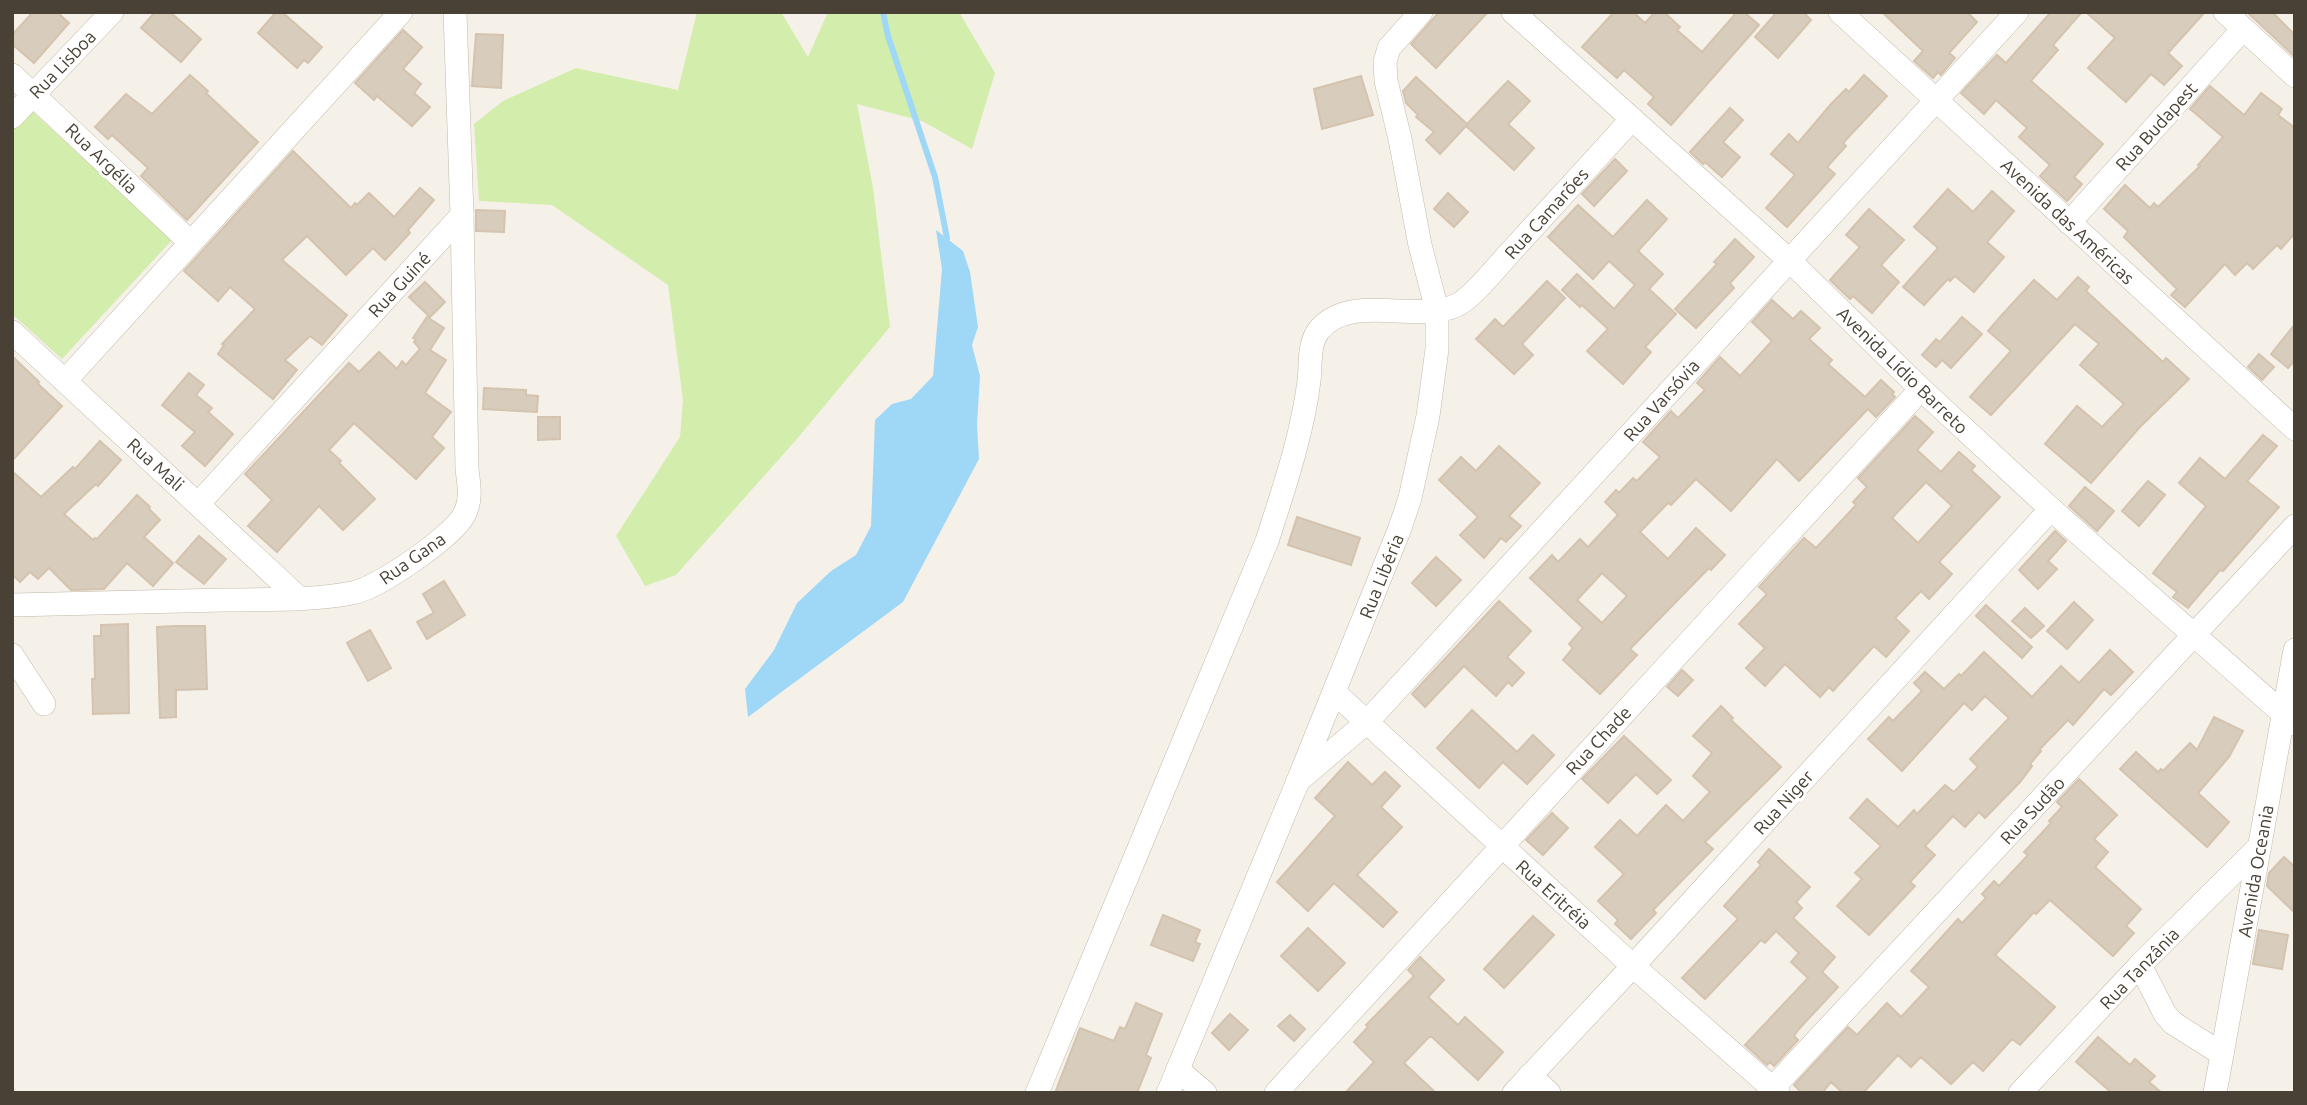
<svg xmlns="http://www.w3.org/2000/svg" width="2307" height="1105" viewBox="0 0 2307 1105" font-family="Ubuntu,sans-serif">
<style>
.green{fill:#d3edad}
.water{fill:#9fd7f7}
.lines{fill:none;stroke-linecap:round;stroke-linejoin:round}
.stream{stroke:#9fd7f7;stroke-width:6}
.building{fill:#d8ccbc;stroke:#d4c3ae;stroke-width:2;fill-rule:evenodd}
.minor-casing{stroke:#c2b8a9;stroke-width:24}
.minor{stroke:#fff;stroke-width:23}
.labels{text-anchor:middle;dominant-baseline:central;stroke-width:6;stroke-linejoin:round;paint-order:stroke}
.street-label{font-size:18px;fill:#4a4136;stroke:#fff}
</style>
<rect width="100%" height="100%" fill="#f5f1e8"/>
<g class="green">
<path d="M697 12H781L808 57 828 12H959L995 73 972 149 922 121 857 104 873 188 890 327 796 440 676 575 645 586 616 536 680 437 683 400 668 285 552 205 479 201 474 124 503 101 576 68 678 90Z"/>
<path d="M31 110 172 240 62 359 12 314V130Z"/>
</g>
<path class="water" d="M936 230 963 251 970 272 978 327 972 345 980 376 977 424 979 459 903 602 748 717 745 689 774 650 797 603 831 571 856 555 871 526 875 420 892 404 911 399 933 376 942 269Z"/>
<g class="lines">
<path class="stream" d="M883 12 888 36 935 177 947 238"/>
</g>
<g class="building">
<path d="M33 12H57L69 23 34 63 12 44V35Z"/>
<path d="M155 12H170L201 39 181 62 141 28Z"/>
<path d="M276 12H282L322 47 308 63 304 60 297 68 258 33Z"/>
<path d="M1439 12H1488L1436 68 1411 44Z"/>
<path d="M1614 12H1633L1645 23 1655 12H1664L1680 27 1677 30 1702 52 1737 12H1744L1759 25 1671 125 1648 104 1654 97 1624 70 1617 78 1582 47Z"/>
<path d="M1777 12H1803L1811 20 1778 58 1755 37Z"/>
<path d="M1882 12H1967L1977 22 1949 53 1955 58 1941 75 1938 72 1933 78 1914 61 1923 51Z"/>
<path d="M2051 12H2082L2053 45 2058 50 2031 81 2103 144 2074 177 2082 184 2067 201 2040 176 2050 165 2019 137 2027 128 1996 100 1984 114 1961 93 1997 55 2006 63Z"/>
<path d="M2086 12H2205L2168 53 2182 66 2164 85 2151 74 2126 102 2088 68 2115 38Z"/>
<path d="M2247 12H2272L2295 35V57Z"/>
<path d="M403 30 422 47 403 69 421 84 414 93 430 107 412 126 377 96 374 100 355 83Z"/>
<path d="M476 34 503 35 501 88 472 86Z"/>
<path d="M190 75 208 91 206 93 258 142 187 220 141 176 148 168 112 135 108 139 95 127 126 94 152 114Z"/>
<path d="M1864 75 1887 96 1843 143 1846 146 1827 167 1835 174 1787 227 1766 208 1795 175 1771 154 1789 134 1798 143 1831 104 1846 89 1849 92Z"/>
<path d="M1361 76 1373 115 1322 129 1314 89Z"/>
<path d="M1416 77 1467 124 1508 81 1530 101 1508 124 1534 148 1514 170 1466 126 1440 154 1426 140 1434 132 1416 117 1418 115 1406 103 1403 91Z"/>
<path d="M2210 86 2244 115 2261 93 2282 109 2278 115 2295 128V233L2281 249 2277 245 2253 269 2247 263 2235 275 2225 264 2185 307 2171 295 2177 289 2124 237 2128 231 2104 209 2125 185 2150 208 2154 203 2158 207 2200 166 2198 165 2223 137 2190 109Z"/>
<path d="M1730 108 1743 120 1723 142 1740 157 1722 177 1705 162 1703 164 1690 152Z"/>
<path d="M293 151 351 208 355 203 357 205 369 193 394 217 420 188 434 200 408 230 410 233 385 260 373 248 346 275 307 236 282 260 347 315 322 345 310 336 285 360 297 370 273 399 218 354 224 345 222 344 255 309 230 287 218 301 184 271Z"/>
<path d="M1615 159 1627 171 1594 206 1582 194Z"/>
<path d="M1948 189 1973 212 1992 191 2014 211 1987 242 2004 257 1974 292 1955 276 1950 281 1948 279 1924 305 1903 287 1938 248 1914 227Z"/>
<path d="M1448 193 1468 212 1454 227 1434 209Z"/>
<path d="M1647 200 1667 219 1638 251 1663 274 1649 289 1676 314 1645 347 1651 352 1623 384 1587 351 1608 329 1582 305 1580 307 1562 290 1577 274 1614 309 1635 285 1609 261 1593 279 1548 237 1578 205 1613 237Z"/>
<path d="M1869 209 1904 240 1881 265 1899 282 1872 313 1853 296 1850 299 1830 280 1860 247 1846 235Z"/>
<path d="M476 210 505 211 504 232 476 231Z"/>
<path d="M1735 239 1754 257 1730 283 1734 288 1696 328 1675 309 1717 264 1714 262Z"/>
<path d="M2078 277 2089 287 2086 291 2112 315 2163 362 2166 358 2189 379 2139 428 2091 483 2045 444 2077 406 2102 427 2124 404 2080 365 2099 344 2075 324 1991 415 1970 397 2011 351 1988 331 2001 316 2034 280 2057 300Z"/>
<path d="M1547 281 1565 298 1522 344 1533 355 1514 374 1476 339 1495 319 1503 327Z"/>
<path d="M425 282 445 302 430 317 409 297Z"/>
<path d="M1772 300 1793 319 1801 311 1820 328 1809 339 1832 360 1828 364 1865 397 1881 380 1894 392 1892 394 1895 397 1876 417 1868 409 1799 481 1777 459 1731 511 1696 479 1671 505 1668 503 1640 532 1668 559 1696 528 1725 555 1711 570 1709 568 1630 649 1637 655 1600 694 1563 660 1573 648 1569 644 1583 628 1530 578 1552 555 1558 562 1580 539 1588 547 1618 515 1605 502 1616 490 1619 493 1633 478 1637 481 1660 457 1643 442 1671 411 1678 418 1705 390 1697 383 1720 357 1740 376 1772 341 1752 322ZM1602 573 1627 596 1602 623 1577 600Z"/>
<path d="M427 317 444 328 430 350 446 360 425 393 451 412 432 437 444 448 416 479 354 423 329 450 341 461 339 463 375 499 343 530 319 506 277 552 248 526 272 500 245 474 349 363 359 372 379 352 397 369 402 361 406 365 420 349 414 342 416 339 413 338Z"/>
<path d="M1962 317 1982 334 1951 368 1942 360 1936 367 1922 355 1936 339 1940 342Z"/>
<path d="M2295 324V360L2288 368 2271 354Z"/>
<path d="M2259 354 2274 367 2262 380 2248 367Z"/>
<path d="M12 356 39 382 38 384 62 406 12 461Z"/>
<path d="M189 373 204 385 196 395 212 408 208 412 233 434 205 466 182 446 195 432 162 405Z"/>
<path d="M484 388 526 390V395L538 396 537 412 483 409Z"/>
<path d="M1915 416 1933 432 1917 450 1941 472 1959 452 1975 466 1971 470 2000 497 1939 562 1952 574 1929 599 1921 591 1895 618 1909 631 1886 657 1874 646 1833 691 1829 687 1820 697 1785 664 1765 686 1746 668 1765 648 1739 624 1767 594 1759 587 1804 538 1816 548 1856 505 1853 502 1867 487 1858 478ZM1926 482 1952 506 1918 543 1892 518Z"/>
<path d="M538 417H560V439L538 440Z"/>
<path d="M2263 435 2277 446 2247 481 2279 507 2223 571 2220 570 2188 608 2173 597 2177 592 2153 573 2206 506 2179 483 2200 458 2225 479Z"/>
<path d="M100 441 121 460 98 486 96 484 64 514 93 540 95 538 97 539 137 495 150 507 149 509 160 520 144 537 173 563 153 586 127 563 104 589 71 590 49 568 38 579 30 572 20 582 12 574V471L41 497 73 467 75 469Z"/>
<path d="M1499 446 1540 483 1509 516 1521 526 1506 542 1501 538 1484 558 1460 535 1478 517 1439 480 1461 457 1476 471Z"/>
<path d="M2148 481 2165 495 2139 526 2122 511Z"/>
<path d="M2085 487 2114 511 2097 531 2069 506Z"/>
<path d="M1297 517 1360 538 1351 565 1288 545Z"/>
<path d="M2055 531 2066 541 2048 561 2057 569 2038 589 2019 570Z"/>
<path d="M199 536 226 559 204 584 176 562Z"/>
<path d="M1436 557 1461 580 1436 606 1412 583Z"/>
<path d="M444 581 465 615 427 639 417 622 434 613 423 594Z"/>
<path d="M1499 601 1531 631 1507 657 1524 673 1512 686 1508 682 1496 696 1464 666 1425 707 1412 694Z"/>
<path d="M2074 602 2093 620 2067 649 2047 631Z"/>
<path d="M1986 605 2032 647 2022 658 1976 616Z"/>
<path d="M2025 608 2044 626 2031 638 2012 621Z"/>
<path d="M128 624 129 713 93 714 92 679H95L94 636H101V625Z"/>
<path d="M175 626H205L207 689 176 690V717L160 718 157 627Z"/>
<path d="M370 630 391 668 368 681 347 643Z"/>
<path d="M2110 650 2133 672 2111 695 2104 689 2073 725 2068 720 2039 750 2041 751 2030 764 2032 766 2020 782 1985 818 1979 812 1965 827 1953 816 1925 846 1935 855 1910 882 1915 886 1869 935 1837 906 1862 879 1855 873 1881 846 1850 818 1867 799 1898 827 1914 810 1917 814 1945 785 1954 792 1978 767 1970 759 2009 718 1985 696 1972 710 1964 703 1902 771 1868 739 1889 717 1893 721 1922 691 1914 683 1925 672 1944 689 1959 674 1961 676 1984 652 2032 697 2061 666 2079 683Z"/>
<path d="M1682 670 1693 680 1678 696 1667 687Z"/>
<path d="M1721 706 1733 718 1731 720 1781 767 1705 842 1713 849 1653 910 1656 913 1631 939 1615 924 1618 920 1598 901 1624 874 1595 847 1620 820 1637 836 1666 805 1683 821 1710 792 1693 776 1712 753 1693 736Z"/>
<path d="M1472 710 1517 752 1533 735 1554 755 1527 784 1503 762 1479 788 1437 748Z"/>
<path d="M2214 717 2243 731 2229 757 2198 793 2229 822 2207 847 2120 769 2136 752 2158 772 2161 769 2163 771 2190 743 2197 750Z"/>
<path d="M1624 736 1671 780 1657 794 1636 774 1608 803 1582 779Z"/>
<path d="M1348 762 1372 785 1385 772 1400 786 1381 807 1402 827 1357 875 1397 912 1383 927 1334 883 1308 911 1277 882 1335 816 1315 798Z"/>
<path d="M2079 779 2117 815 2094 839 2108 852 2095 867 2141 909 2126 926 2134 933 2113 956 2050 900 2036 914 2034 912 1995 955 2055 1007 2020 1045 2012 1039 1983 1071 1973 1062 1951 1084 1921 1057 1911 1067 1898 1055 1863 1093H1843L1831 1082 1822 1093H1802L1794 1085 1848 1027 1857 1035 1887 1003 1901 1017 1929 987 1911 971 1958 919 1962 923 1986 898 1982 894 1994 881 1999 886 2028 855 2024 852 2051 823 2049 821 2062 807 2057 802Z"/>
<path d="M1552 813 1568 828 1543 855 1526 840Z"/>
<path d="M1769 849 1810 887 1796 902 1802 908 1793 918 1835 957 1822 972 1838 987 1798 1030 1794 1036 1798 1040 1774 1066 1770 1062 1767 1065 1745 1045 1808 978 1791 962 1799 953 1776 931 1765 943 1761 940 1705 999 1682 978 1738 919 1724 906 1761 865 1758 862Z"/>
<path d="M2284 857 2295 867V913L2267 886 2269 873Z"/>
<path d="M1163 915 1200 930 1195 942 1200 944 1193 961 1151 945Z"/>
<path d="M1533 916 1554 935 1504 988 1484 969Z"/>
<path d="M1308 928 1345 963 1318 991 1281 956Z"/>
<path d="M2259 930 2288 935 2282 969 2253 964Z"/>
<path d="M1420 957 1444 980 1428 997 1458 1025 1465 1017 1503 1052 1478 1080 1432 1037H1429L1404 1063 1436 1093H1345L1374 1062 1354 1042 1368 1027 1366 1025 1414 976 1408 970Z"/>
<path d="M1136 1003 1162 1014 1146 1055 1151 1058 1137 1093H1055L1080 1028 1114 1041 1120 1027 1125 1029Z"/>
<path d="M1230 1014 1248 1030 1229 1050 1212 1033Z"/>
<path d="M1290 1015 1305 1029 1294 1041 1278 1026Z"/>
<path d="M2098 1037 2130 1065 2135 1059 2155 1076 2149 1082 2162 1093H2112L2076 1062Z"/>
</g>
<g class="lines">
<defs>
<g id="minor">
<path d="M1513 12 1789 260 1921 389 2051 509 2295 724"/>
<path d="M1840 12 2295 429"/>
<path d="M2225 12 2295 76"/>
<path d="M12 75 190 242"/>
<path d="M12 117 112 12"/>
<path d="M2069 223 2243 29"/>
<path d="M12 332 299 598"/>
<path d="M65 381 401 12"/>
<path d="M199 503 462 215 455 12"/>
<path d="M12 605C83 604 154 602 225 600 267 599 311 601 352 593 377 589 452 537 464 515 472 500 469 485 467 469L462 215"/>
<path d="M12 655 44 704"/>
<path d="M1334 692 1633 966 1778 1093"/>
<path d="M1298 781 1367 722 2017 12"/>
<path d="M2140 965 2165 1014 2173 1023 2222 1054"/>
<path d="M1178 1070 1205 1093"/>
<path d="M1530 1075 1549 1093"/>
<path d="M1037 1093 1267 541C1284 488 1302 436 1309 381 1311 365 1308 344 1319 330 1351 292 1417 324 1457 305 1471 299 1495 269 1506 257 1548 211 1590 165 1632 119"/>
<path d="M1168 1093 1298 781 1400 528 1410 498 1428 416 1437 349V310L1420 245 1400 139 1386 81 1385 62 1389 48 1421 12"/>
<path d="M1276 1093 1921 389"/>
<path d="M1514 1093 1633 966 2051 509"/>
<path d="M1768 1093 2295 526"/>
<path d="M2020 1093 2140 965 2260 846"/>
<path d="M2215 1093 2295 650"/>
</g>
</defs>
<use href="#minor" class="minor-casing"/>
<use href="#minor" class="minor"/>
</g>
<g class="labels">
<g class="street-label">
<text transform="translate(62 64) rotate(-46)">Rua Lisboa</text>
<text transform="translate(2156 126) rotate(-48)">Rua Budapest</text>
<text transform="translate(102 158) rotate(44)">Rua Argélia</text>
<text transform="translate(1546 213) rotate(-48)">Rua Camarões</text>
<text transform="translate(2068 221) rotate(43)">Avenida das Américas</text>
<text transform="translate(399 284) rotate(-47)">Rua Guiné</text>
<text transform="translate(1903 370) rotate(44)">Avenida Lídio Barreto</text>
<text transform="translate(1661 400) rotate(-48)">Rua Varsóvia</text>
<text transform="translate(156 464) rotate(42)">Rua Mali</text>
<text transform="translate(412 558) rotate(-35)">Rua Gana</text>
<text transform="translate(1381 576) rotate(-68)">Rua Libéria</text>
<text transform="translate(1598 740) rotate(-47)">Rua Chade</text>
<text transform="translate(1783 802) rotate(-48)">Rua Niger</text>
<text transform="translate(2032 810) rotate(-47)">Rua Sudão</text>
<text transform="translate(2255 871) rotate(-80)">Avenida Oceania</text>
<text transform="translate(1554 894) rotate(42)">Rua Eritréia</text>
<text transform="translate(2139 968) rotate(-46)">Rua Tanzânia</text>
</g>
</g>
<rect width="2307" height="1105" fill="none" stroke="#4a4136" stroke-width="28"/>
</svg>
